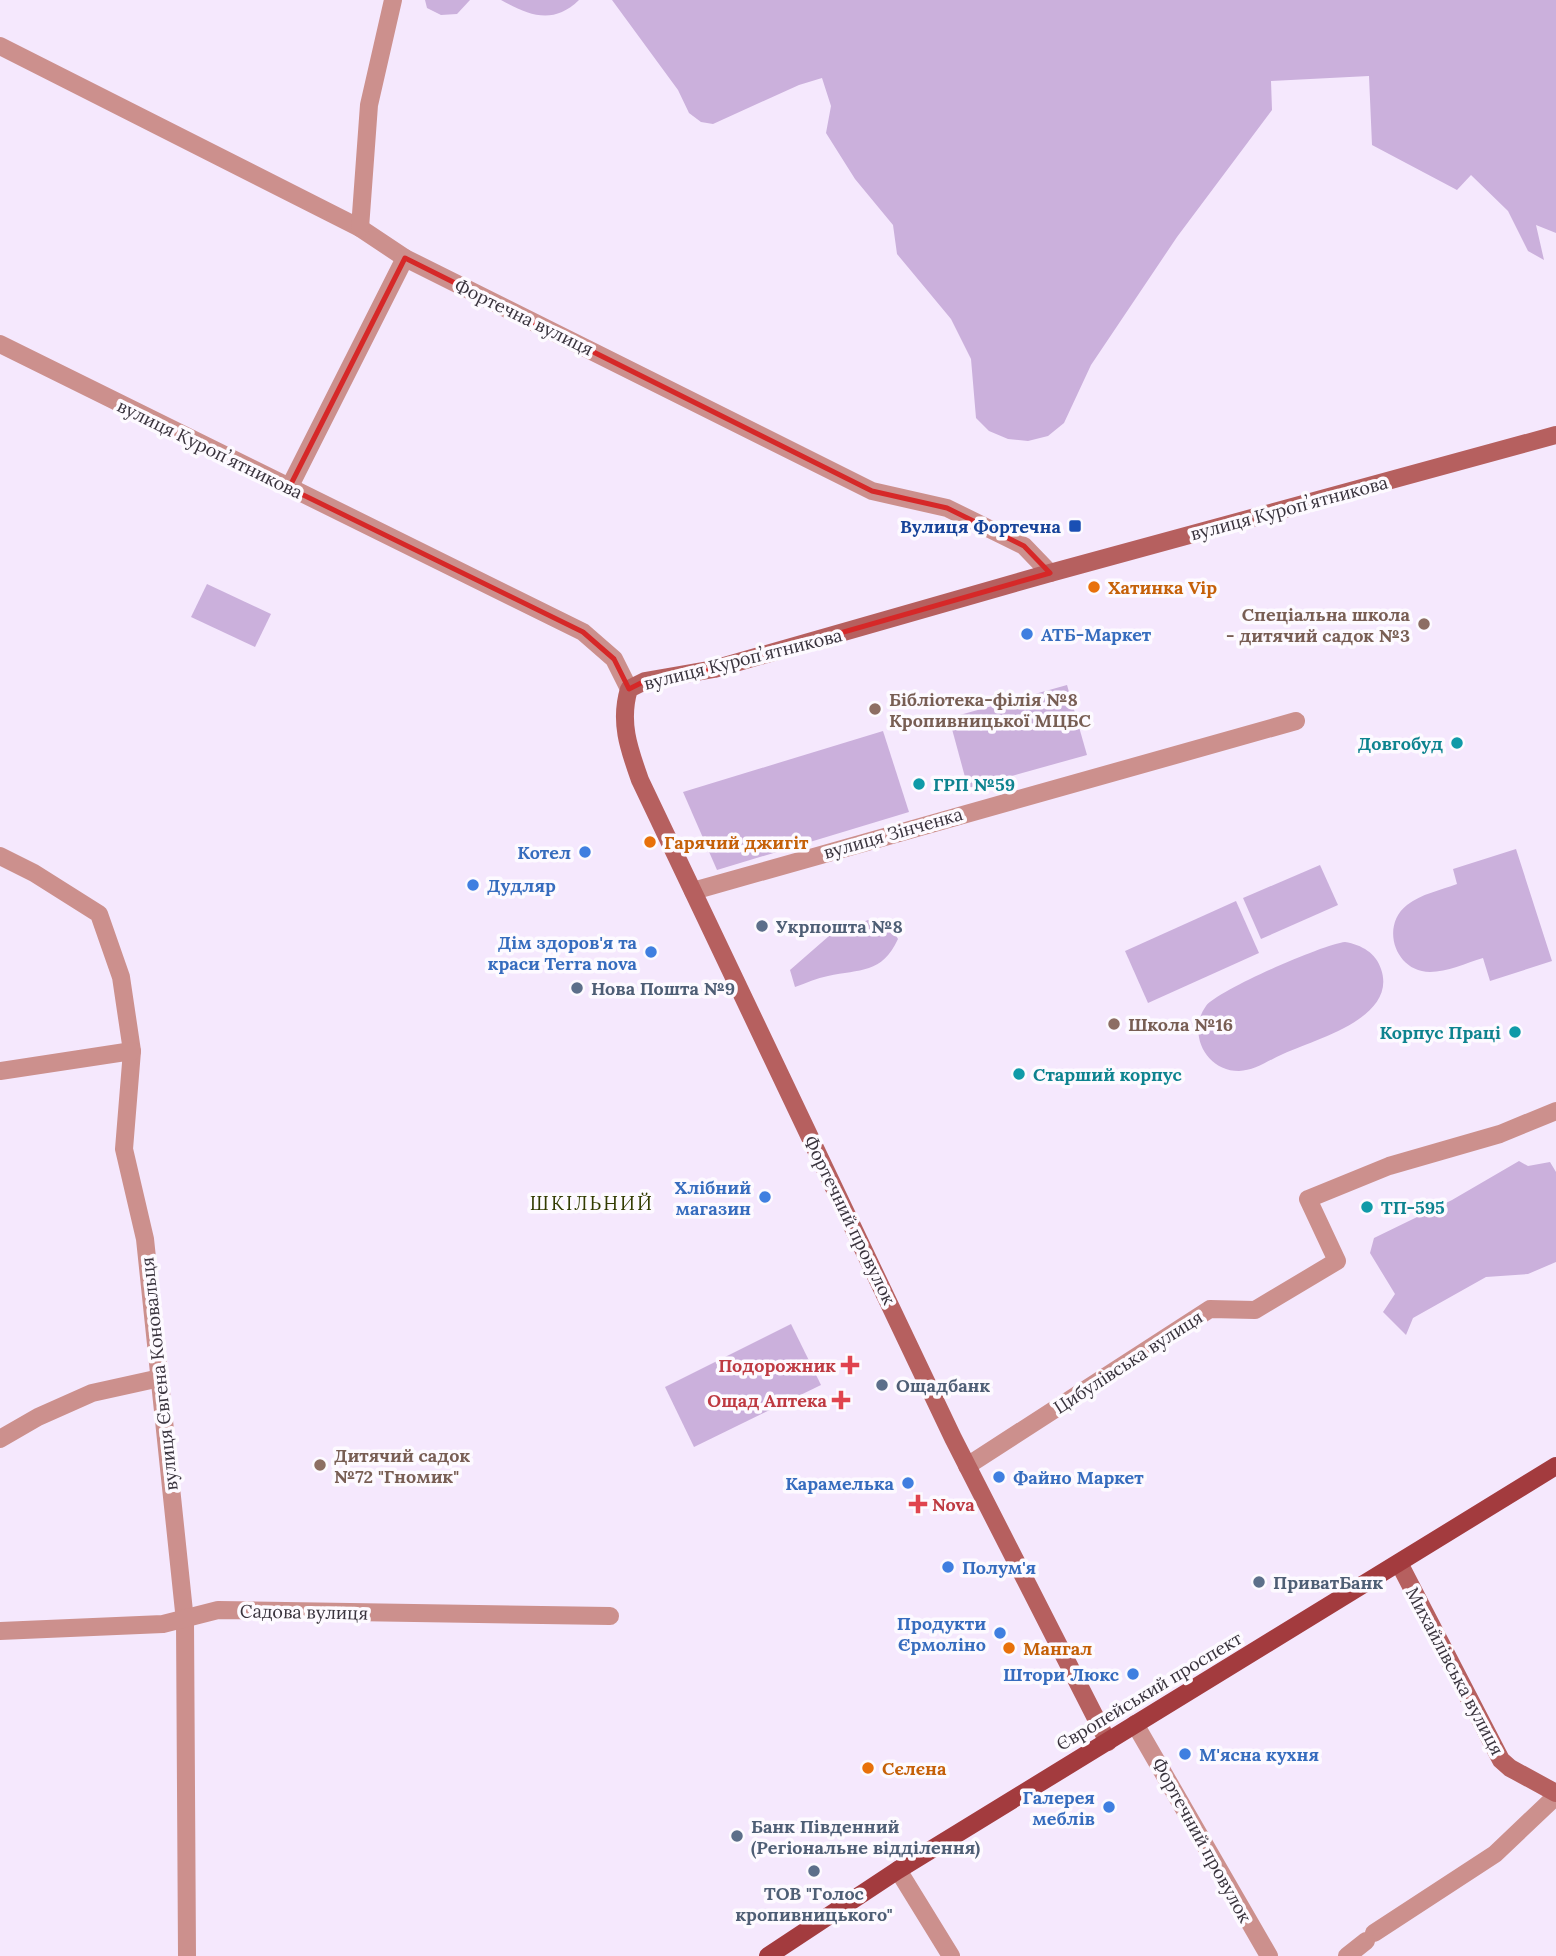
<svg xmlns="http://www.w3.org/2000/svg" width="1556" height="1956" viewBox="0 0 1556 1956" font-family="Lora,serif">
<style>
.green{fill:#cbb0dc}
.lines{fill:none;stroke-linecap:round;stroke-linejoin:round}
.street{stroke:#cc908d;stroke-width:18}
.secondary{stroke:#b6605f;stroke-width:18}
.primary{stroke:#a33b3e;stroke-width:18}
.marked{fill:none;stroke:#d62828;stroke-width:5;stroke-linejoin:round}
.transit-dot{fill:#1a4fb4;stroke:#fdfaff;stroke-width:2.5}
.food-dot{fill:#e8710a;stroke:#fdfaff;stroke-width:2.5}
.education-dot{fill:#8d6e63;stroke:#fdfaff;stroke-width:2.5}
.shop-dot{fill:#3f7fe0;stroke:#fdfaff;stroke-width:2.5}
.culture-dot{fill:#0f9aa8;stroke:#fdfaff;stroke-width:2.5}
.service-dot{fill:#5c6f8a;stroke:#fdfaff;stroke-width:2.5}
.health-dot{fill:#e0444e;stroke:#fdfaff;stroke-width:2.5}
.labels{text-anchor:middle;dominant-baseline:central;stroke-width:7;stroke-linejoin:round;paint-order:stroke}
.street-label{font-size:18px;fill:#39333d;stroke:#fdfaff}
.transit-label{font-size:18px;font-weight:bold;fill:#164399;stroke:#fdfaff;text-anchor:end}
.food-label{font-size:18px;font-weight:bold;fill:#c56008;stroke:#fdfaff;text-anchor:start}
.education-label{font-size:18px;font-weight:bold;fill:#785e54;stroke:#fdfaff;text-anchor:start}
.shop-label{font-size:18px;font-weight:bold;fill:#366cbe;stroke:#fdfaff;text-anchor:end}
.culture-label{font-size:18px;font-weight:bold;fill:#0d838f;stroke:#fdfaff;text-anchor:start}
.service-label{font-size:18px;font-weight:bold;fill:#4e5e75;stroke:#fdfaff;text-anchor:start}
.health-label{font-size:18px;font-weight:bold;fill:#be3a42;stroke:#fdfaff;text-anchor:end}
.neighbourhood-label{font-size:19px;letter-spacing:2px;fill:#323b00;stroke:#fdfaff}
</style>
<rect width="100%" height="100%" fill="#f5e8fd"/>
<g class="green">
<path d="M425 0H470L457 14 441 15 427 8Z"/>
<path d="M501 0H579C553 25 530 16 501 0Z"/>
<path d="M612 0H1556V233L1536 225 1544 260 1528 251 1508 211 1471 175 1457 190 1372 145 1369 76 1271 81 1272 110 1177 237 1091 365 1064 423 1048 436 1028 441 1008 439 989 431 976 418 971 359 951 319 897 254 893 225 855 179 826 133 831 106 822 78 799 85 713 124 701 122 689 113 678 90Z"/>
<path d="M207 584 271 614 255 647 191 617Z"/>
<path d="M1067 685 1087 755 968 788 949 718Z"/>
<path d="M883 731 909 812 717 870 683 792Z"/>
<path d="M1516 849 1552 961 1490 981 1483 958C1466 963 1447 972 1430 972 1395 972 1380 926 1407 905 1421 894 1441 890 1457 884L1453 869Z"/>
<path d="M1320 865 1338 905 1261 939 1243 898Z"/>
<path d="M1236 901 1259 953 1148 1003 1125 951Z"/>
<path d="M868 920 891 927 898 939C882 974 860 969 828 976 817 978 806 983 795 987L790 970 829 936Z"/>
<path d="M1345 942C1362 945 1376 953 1381 969 1398 1018 1316 1039 1283 1054 1269 1060 1254 1071 1239 1071 1205 1071 1187 1032 1206 1006 1218 990 1324 944 1345 942Z"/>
<path d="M1519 1161 1528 1166 1550 1162 1556 1172V1262L1528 1274 1486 1277 1413 1318 1406 1335 1383 1312 1395 1294 1370 1253 1374 1238 1452 1200Z"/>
<path d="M791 1324 821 1385 694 1447 665 1387Z"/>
</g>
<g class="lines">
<g class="street">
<path d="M0 46 360 228 405 258 872 491 947 508 1024 546 1050 573"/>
<path d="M360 228 369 105 393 0"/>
<path d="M0 344 583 632 614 659 629 689"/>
<path d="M289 488 405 258"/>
<path d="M0 856 34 873 99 914 121 977 132 1051 124 1149 145 1239 185 1621 187 1956"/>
<path d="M693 891 1296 721"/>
<path d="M0 1071 132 1051"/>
<path d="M0 1439 38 1417 92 1393 160 1378"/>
<path d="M967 1466 1210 1309 1255 1310 1337 1261 1308 1199 1389 1166 1500 1134 1556 1111"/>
<path d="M0 1631 163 1624 218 1610 610 1616"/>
<path d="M1135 1724 1269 1956"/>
<path d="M898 1870 951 1956"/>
<path d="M1374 1933 1495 1854 1556 1796"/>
<path d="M1347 1956 1366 1941"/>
</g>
<g class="secondary">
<path d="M1399 1563 1501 1760 1510 1768 1556 1793"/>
<path d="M1108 1742 953 1438 640 780C629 749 619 722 629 689L645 681 714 669 1050 573 1556 435"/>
</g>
<path class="primary" d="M768 1956 898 1870 1556 1466"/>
</g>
<path class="marked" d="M405 258 872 491 947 508 1024 546 1050 573 714 669 645 681 629 689 614 659 583 632 289 488Z"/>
<rect class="transit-dot" x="1068" y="519" width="14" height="14" rx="3.5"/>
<g class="food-dot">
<circle cx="1094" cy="587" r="7"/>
<circle cx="650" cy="842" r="7"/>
<circle cx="1009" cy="1648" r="7"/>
<circle cx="868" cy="1768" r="7"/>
</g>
<g class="education-dot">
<circle cx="1424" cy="624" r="7"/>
<circle cx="875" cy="709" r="7"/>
<circle cx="1114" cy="1024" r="7"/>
<circle cx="320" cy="1465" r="7"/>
</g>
<g class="shop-dot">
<circle cx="1027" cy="634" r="7"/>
<circle cx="585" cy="852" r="7"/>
<circle cx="473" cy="885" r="7"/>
<circle cx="651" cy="952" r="7"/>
<circle cx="765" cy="1197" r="7"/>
<circle cx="999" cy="1477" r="7"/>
<circle cx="908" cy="1483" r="7"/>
<circle cx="948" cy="1567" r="7"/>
<circle cx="1000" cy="1633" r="7"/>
<circle cx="1133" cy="1674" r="7"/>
<circle cx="1185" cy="1754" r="7"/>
<circle cx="1109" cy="1807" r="7"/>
</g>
<g class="culture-dot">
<circle cx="1457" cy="743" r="7"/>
<circle cx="919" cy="784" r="7"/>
<circle cx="1515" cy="1032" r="7"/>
<circle cx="1019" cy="1074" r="7"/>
<circle cx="1367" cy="1207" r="7"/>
</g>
<g class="service-dot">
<circle cx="762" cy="926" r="7"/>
<circle cx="577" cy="988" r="7"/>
<circle cx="882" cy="1385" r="7"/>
<circle cx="1259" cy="1582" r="7"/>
<circle cx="737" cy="1836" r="7"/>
<circle cx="814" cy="1871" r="7"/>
</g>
<g class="health-dot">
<path d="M846.5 1354.5h7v7h7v7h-7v7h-7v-7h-7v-7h7z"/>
<path d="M837.5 1389.5h7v7h7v7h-7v7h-7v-7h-7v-7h7z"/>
<path d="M914.5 1493.5h7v7h7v7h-7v7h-7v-7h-7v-7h7z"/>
</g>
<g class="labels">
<g class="street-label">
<text transform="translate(524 317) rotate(26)">Фортечна вулиця</text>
<text transform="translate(210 449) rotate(26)">вулиця Куропʼятникова</text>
<text transform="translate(1289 508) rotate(-15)">вулиця Куропʼятникова</text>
<text transform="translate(743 659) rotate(-14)">вулиця Куропʼятникова</text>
<text transform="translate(893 833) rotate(-16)">вулиця Зінченка</text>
<text transform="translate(850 1220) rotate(64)">Фортечний провулок</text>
<text transform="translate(1128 1362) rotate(-33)">Цибулівська вулиця</text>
<text transform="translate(159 1374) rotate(-96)">вулиця Євгена Коновальця</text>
<text transform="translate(304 1612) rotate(1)">Садова вулиця</text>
<text transform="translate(1455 1671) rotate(62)">Михайлівська вулиця</text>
<text transform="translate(1149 1691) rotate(-31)">Європейський проспект</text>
<text transform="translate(1202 1840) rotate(61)">Фортечний провулок</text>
</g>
<g class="transit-label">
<text x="1061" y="526">Вулиця Фортечна</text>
</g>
<g class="food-label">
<text x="1108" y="587">Хатинка Vip</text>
<text x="664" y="842">Гарячий джигіт</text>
<text x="1023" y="1648">Мангал</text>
<text x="882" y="1768">Сєлєна</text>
</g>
<g class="education-label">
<text x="1410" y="614" text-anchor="end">Спеціальна школа<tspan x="1410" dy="21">- дитячий садок №3</tspan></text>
<text x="889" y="699">Бібліотека-філія №8<tspan x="889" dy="21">Кропивницької МЦБС</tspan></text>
<text x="1128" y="1024">Школа №16</text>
<text x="334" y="1455">Дитячий садок<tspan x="334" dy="21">№72 "Гномик"</tspan></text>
</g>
<g class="shop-label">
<text x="1041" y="634" text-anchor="start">АТБ-Маркет</text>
<text x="571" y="852">Котел</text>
<text x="487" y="885" text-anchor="start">Дудляр</text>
<text x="637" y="942">Дім здоров'я та<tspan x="637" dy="21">краси Terra nova</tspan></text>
<text x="751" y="1187">Хлібний<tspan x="751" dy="21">магазин</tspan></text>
<text x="1013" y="1477" text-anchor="start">Файно Маркет</text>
<text x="894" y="1483">Карамелька</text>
<text x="962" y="1567" text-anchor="start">Полум'я</text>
<text x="986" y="1623">Продукти<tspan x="986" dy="21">Єрмоліно</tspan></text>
<text x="1119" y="1674">Штори Люкс</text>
<text x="1199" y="1754" text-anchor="start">М'ясна кухня</text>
<text x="1095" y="1797">Галерея<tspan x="1095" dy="21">меблів</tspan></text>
</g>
<g class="culture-label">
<text x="1443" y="743" text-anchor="end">Довгобуд</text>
<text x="933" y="784">ГРП №59</text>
<text x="1501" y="1032" text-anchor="end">Корпус Праці</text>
<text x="1033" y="1074">Старший корпус</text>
<text x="1381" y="1207">ТП-595</text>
</g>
<g class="service-label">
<text x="776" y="926">Укрпошта №8</text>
<text x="591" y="988">Нова Пошта №9</text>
<text x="896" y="1385">Ощадбанк</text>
<text x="1273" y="1582">ПриватБанк</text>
<text x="751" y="1826">Банк Південний<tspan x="751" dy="21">(Регіональне відділення)</tspan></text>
<text x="814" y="1893" text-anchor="middle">ТОВ "Голос<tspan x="814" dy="21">кропивницького"</tspan></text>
</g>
<g class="health-label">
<text x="836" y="1365">Подорожник</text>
<text x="827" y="1400">Ощад Аптека</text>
<text x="932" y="1504" text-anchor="start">Nova</text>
</g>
<g class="neighbourhood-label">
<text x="592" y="1203">ШКІЛЬНИЙ</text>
</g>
</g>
</svg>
